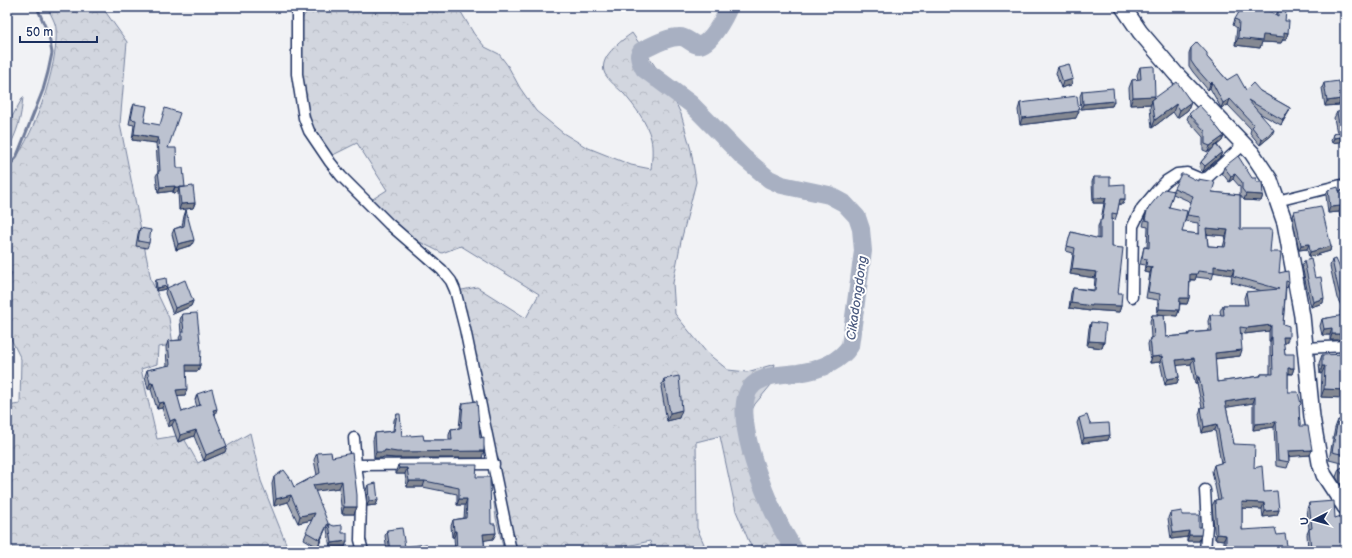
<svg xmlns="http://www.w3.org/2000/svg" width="1352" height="558" viewBox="0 0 1352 558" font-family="'Balsamiq Sans',sans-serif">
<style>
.forest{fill:url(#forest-crowns);stroke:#76829e}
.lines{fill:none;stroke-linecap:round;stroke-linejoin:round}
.stream{stroke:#707c9a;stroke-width:3}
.river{stroke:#a8b0c2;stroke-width:18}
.street-casing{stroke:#1b2f5e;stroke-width:13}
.secondary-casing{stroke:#1b2f5e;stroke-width:18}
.street{stroke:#fff;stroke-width:10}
.secondary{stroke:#fff;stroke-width:15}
.wall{fill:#a2a7b3;stroke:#1b2f5e;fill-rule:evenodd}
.shaded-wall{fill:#848892;stroke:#1b2f5e}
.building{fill:#bcc2d0;stroke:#1b2f5e;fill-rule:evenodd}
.labels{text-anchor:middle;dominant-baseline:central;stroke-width:4;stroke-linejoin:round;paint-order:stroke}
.water-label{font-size:13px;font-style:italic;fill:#4c5c81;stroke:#fff}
</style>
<defs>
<pattern id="forest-crowns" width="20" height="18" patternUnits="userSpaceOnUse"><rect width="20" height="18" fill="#d2d6df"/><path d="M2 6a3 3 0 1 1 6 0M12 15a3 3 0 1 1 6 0" fill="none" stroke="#b4b8c2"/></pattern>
</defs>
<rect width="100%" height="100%" fill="#f1f2f5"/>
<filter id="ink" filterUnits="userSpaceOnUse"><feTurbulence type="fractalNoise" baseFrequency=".025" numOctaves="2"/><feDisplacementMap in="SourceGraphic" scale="8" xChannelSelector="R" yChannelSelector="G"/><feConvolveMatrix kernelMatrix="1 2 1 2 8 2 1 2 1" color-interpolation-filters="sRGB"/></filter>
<g filter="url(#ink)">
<g class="forest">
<path d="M47 7H102L127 42 120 124 151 280 169 318 173 345 158 347 157 364 141 369 157 439 182 435 198 463 250 433 261 481 289 551H7V406L20 404 21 359 7 331V287L12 273 7 272V169C32 144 59 65 56 29 56 23 50 13 47 7Z"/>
<path d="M311 7H458L474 34 485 47 499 54 508 66 520 88 536 111 563 133 586 147 631 165 651 169C652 160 653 148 651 139 647 122 635 107 624 94 618 88 609 81 605 74 597 58 621 41 632 33L666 82 681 114 691 150 696 182 681 241 673 283 675 314 707 353 728 370 747 372 775 364 771 385 755 404 748 418 754 447 776 498 802 551H753L736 511 720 436 696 442 697 528 707 551H653L650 541 605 551H504L496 518 487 451 457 291 477 287 526 318 539 294 461 246 442 253 408 236 368 202 387 190 357 143 329 157 304 110 294 69 303 17Z"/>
<path d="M23 97C21 118 18 132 7 150V126Z"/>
</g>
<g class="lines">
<path class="stream" d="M7 168 16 158 43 90 48 72 52 53 49 36 37 7"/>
<path class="river" d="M729 7C725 17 710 45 699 45 691 45 687 36 679 37 666 37 652 46 641 51L639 55 640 61 644 69 691 104 743 157 769 179 782 185 829 195 844 203 857 217 861 229 863 251 850 346C839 363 818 370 798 373 788 374 778 374 768 377 763 379 755 382 752 386 729 409 764 494 777 519 782 530 789 541 795 551"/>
<defs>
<g id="street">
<path d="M297 7V74L304 118 309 131 330 162 341 176 389 224 442 270 451 281 455 290 465 329 511 551"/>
<path d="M1277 201 1345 184"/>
<path d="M1132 297 1133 226 1142 208 1158 189 1166 181 1177 174 1187 173 1201 179 1208 177 1243 145"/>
<path d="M1306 348 1345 346"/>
<path d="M354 438 356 465 494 464"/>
<path d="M356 465 361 502 360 540 363 551"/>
<path d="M1205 490 1207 525 1205 551"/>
</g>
<path id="secondary" d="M1123 7 1140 32 1176 74 1252 153 1270 180 1285 223 1302 316 1312 417 1320 463 1324 475 1345 507"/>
</defs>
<use href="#street" class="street-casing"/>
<use href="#secondary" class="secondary-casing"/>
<use href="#street" class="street"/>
<use href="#secondary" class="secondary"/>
</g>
<g class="wall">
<path d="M129 7H137L136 10Z"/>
<path d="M1278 11 1285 21 1288 33 1286 39H1283L1281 43 1262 42 1260 48 1235 45 1237 28 1233 25 1235 19 1276 15Z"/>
<path d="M1191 48 1207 57 1227 80 1246 90 1260 91 1290 108 1288 113 1281 125 1259 113 1272 135 1260 145 1250 133 1251 129 1228 105 1221 108 1210 88 1208 90 1193 72 1189 66V53Z"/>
<path d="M1058 67 1073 79 1071 85 1061 88 1056 73Z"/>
<path d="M1140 67 1154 99 1191 102 1188 110 1177 118 1173 112 1152 128 1150 108 1151 104 1130 105 1129 88 1132 80H1138L1137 75Z"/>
<path d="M1324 83 1339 105 1325 106 1322 88Z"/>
<path d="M1082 91 1114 101 1112 106 1081 109 1080 96Z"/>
<path d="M1020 103 1076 118 1020 125 1018 110Z"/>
<path d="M134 104 144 122 168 148 185 187 195 203 193 208 179 210 178 192 173 193V191L158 193 156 176 158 172 156 143 132 140 134 125 129 124 132 109Z"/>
<path d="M1337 112 1345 141 1332 143 1331 140 1333 134 1337 133 1334 118Z"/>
<path d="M1189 114 1211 118 1210 119 1224 136 1222 141 1217 145 1222 152 1220 157 1203 172 1199 167 1201 162 1213 148 1208 152 1203 150V137L1187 119Z"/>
<path d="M1224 167 1252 178 1256 182 1263 195 1261 201 1244 200 1240 195V229L1270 252 1279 273 1289 282 1287 288 1286 287 1283 324 1286 343H1283L1285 354 1294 368 1292 374H1288V392L1299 407 1300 426 1310 455 1289 456V462L1287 468 1276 466 1274 427 1253 430V403L1226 407 1234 444 1254 468 1264 492 1279 510 1277 515 1263 517 1262 509 1242 508V530L1277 535 1288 551H1224V540L1215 539 1212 506 1215 500H1218L1212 471 1214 465 1221 463 1215 430 1202 433 1199 414 1201 408H1202L1197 383H1195L1191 364 1177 365 1179 377 1177 383 1165 385 1160 362 1150 363 1148 344 1150 338H1151L1150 321 1152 315H1161L1157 314 1158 300 1146 298 1150 273 1144 272 1145 265 1140 264 1144 247H1147L1148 227 1143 226 1145 217 1147 211 1173 190 1174 188 1212 192 1240 195V187L1233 179 1229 182 1222 173ZM1173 194 1191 202 1185 221 1198 223V234L1182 232 1169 207ZM1207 234 1226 236 1223 247 1208 246ZM1214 272 1232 275 1231 282 1262 291 1246 292 1244 298 1245 305H1223L1220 311 1221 315H1210L1208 321 1209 331 1189 333 1188 335 1166 337 1164 315 1177 316 1179 310 1180 304H1187L1189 298 1190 280H1195L1196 277 1212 279ZM1269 331V342L1270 343V374H1261L1260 376 1217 382 1215 359 1240 356 1241 333 1244 334Z"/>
<path d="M1094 177 1110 185 1125 199 1123 204H1119L1117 214 1115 220 1112 219V247L1118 293 1121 306 1119 312 1090 310V311L1069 308 1071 293 1073 288 1094 290 1095 278 1070 274 1073 253 1066 251 1071 232 1098 239V226L1101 220 1104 203H1093L1092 182Z"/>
<path d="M1328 190 1339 191 1345 217H1340L1339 212 1328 213 1326 195Z"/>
<path d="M186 210 192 245 176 250 172 234 174 229 182 226 184 216Z"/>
<path d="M1294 211 1331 246 1330 251 1309 257 1307 249 1299 250 1292 216Z"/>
<path d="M140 228 149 243 147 248 136 246 138 234Z"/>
<path d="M1332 260 1345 280V340H1330V335H1322L1320 326 1322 319 1341 316 1340 312 1342 307 1337 298 1330 266Z"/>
<path d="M1304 261 1323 303 1311 307 1302 266Z"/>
<path d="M156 280 167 288 193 301 191 306 173 314 165 293 166 289 156 291 155 283Z"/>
<path d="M182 314 200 365 198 371H186L185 395 177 396 182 412 197 407 195 400 197 394 215 415 225 452 204 461 194 436 178 442 172 425 168 427 162 408 157 409 151 389H148L145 376 147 370 167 366 166 347 168 341 180 340 179 338 181 334 180 320Z"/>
<path d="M1091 322 1104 342 1102 348 1087 346 1089 328Z"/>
<path d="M1322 355 1345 361V398L1321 397 1322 373 1320 374 1319 363Z"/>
<path d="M664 379 679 418 667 421 661 387Z"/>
<path d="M463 403 482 458H395L383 457 382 458H374L373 440 375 433 393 431 394 420 397 414 402 436 424 440H449V435L451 429 459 428 461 409Z"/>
<path d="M1079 418 1090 424 1110 435 1108 440 1082 443 1077 423Z"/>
<path d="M1338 420 1345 422V464L1329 460 1335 428Z"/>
<path d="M317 453 332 457 357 507 354 514H342L339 488 315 491 325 530 318 547 304 539 312 520 298 523 288 502 274 506 272 484 274 477 294 487 317 475 314 460Z"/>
<path d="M398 465 476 477 491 524 496 533 493 539 484 540 485 551H455L454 537H452L451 526 453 520 464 518 465 505H457V494L423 487H407L405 474H396V471Z"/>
<path d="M1345 466V491L1336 477 1339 469Z"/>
<path d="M368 485 378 500 376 505 367 506 366 490Z"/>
<path d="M1309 503 1335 518 1345 551 1308 549 1307 534 1309 529 1307 509Z"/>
<path d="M1170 513 1182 515 1199 541H1187V537L1171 539 1168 518Z"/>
<path d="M329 524 342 533 347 541 345 547 330 548 327 529Z"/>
<path d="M387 530 405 547 426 551H387L385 536Z"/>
</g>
<g class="shaded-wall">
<path d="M1284 32 1288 33 1286 39H1283L1281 43 1262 42 1260 48 1235 45 1238 38Z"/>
<path d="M1073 79 1071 85 1061 88 1063 82Z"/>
<path d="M1212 82 1210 88 1208 90 1210 84Z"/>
<path d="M1155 96 1153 103 1152 100 1151 104 1130 105 1133 97Z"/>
<path d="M1230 99 1228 105 1221 108 1223 103Z"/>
<path d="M1341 99 1339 105 1325 106 1327 101Z"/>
<path d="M1114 101 1112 106 1081 109 1083 104Z"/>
<path d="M1191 102 1188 110 1177 118 1180 110Z"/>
<path d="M1176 104 1173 112 1152 128 1155 120Z"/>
<path d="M1290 108 1288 113 1281 125 1283 120Z"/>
<path d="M1079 111 1076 118 1020 125 1022 118Z"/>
<path d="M1274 130 1272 135 1260 145 1262 140Z"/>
<path d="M134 134 158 138 156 143 132 140Z"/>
<path d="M1224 136 1222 141 1208 152 1210 146Z"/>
<path d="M1345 136V141L1332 143 1334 138Z"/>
<path d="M1222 152 1220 157 1203 172 1205 166Z"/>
<path d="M1235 174 1233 179 1229 182 1231 176Z"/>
<path d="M175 186 173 191 158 193 160 187Z"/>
<path d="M175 187H185L179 188 178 192 173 193Z"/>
<path d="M1246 194 1263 195 1261 201 1244 200Z"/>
<path d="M1094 198H1106L1104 203H1093Z"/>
<path d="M1120 199H1125L1123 204H1118Z"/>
<path d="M195 203 193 208 179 210 181 204Z"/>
<path d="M1341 206 1339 212 1328 213 1330 207Z"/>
<path d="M1342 211H1345V217H1340Z"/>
<path d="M1206 228 1228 230 1226 236 1204 234Z"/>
<path d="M194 240 192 245 176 250 178 244Z"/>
<path d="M1309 244 1307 249 1299 250 1301 245Z"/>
<path d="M1331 246 1330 251 1309 257 1310 252Z"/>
<path d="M1146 266 1152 267 1150 273 1144 272Z"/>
<path d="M1214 266 1234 269 1232 275 1211 272Z"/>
<path d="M1072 269 1097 272 1095 278 1070 274Z"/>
<path d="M1190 274H1197L1195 280 1188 279Z"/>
<path d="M167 286 166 289 156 291 157 288Z"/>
<path d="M1180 298H1189L1187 304 1178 303Z"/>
<path d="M1324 298 1323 303 1311 307 1313 302Z"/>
<path d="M193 301 191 306 173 314 175 308Z"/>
<path d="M1071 303 1121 306 1119 312 1090 310V311L1069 308Z"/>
<path d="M1159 309 1179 310 1177 316 1157 314Z"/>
<path d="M1271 325 1269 331 1244 334 1247 328Z"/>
<path d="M1332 328 1330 335H1322L1324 329Z"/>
<path d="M1332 334H1345V340H1330Z"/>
<path d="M1271 337H1272L1270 343 1269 342Z"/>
<path d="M1283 337H1289L1286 343H1281Z"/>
<path d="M1089 341 1104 342 1102 348 1087 346Z"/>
<path d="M1242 350 1240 356 1212 359 1215 353Z"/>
<path d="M1162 356 1160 362 1150 363 1152 357Z"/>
<path d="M1194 358 1191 364 1173 366 1176 360Z"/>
<path d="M186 365H200L198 371H183Z"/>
<path d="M1322 366H1325L1322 373 1320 374Z"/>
<path d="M1288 368H1294L1292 374 1286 373Z"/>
<path d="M1179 377 1177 383 1165 385 1167 379Z"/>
<path d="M1197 377H1199L1197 383H1195Z"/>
<path d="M150 383H153L151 389H148Z"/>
<path d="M187 389 185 395 173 396 176 390Z"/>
<path d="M1324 389 1345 390V398L1321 397Z"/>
<path d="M1255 397 1253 403 1223 408 1225 402Z"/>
<path d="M164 402 162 408 157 409 159 403Z"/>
<path d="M217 409 215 415 213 410Z"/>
<path d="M682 410 679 418 667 421 670 413Z"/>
<path d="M175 419 172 425 168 427 170 421Z"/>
<path d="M1276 422 1274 427 1253 430 1255 424Z"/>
<path d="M1217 424 1215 430 1202 433 1204 427Z"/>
<path d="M196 430 194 436 178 442 180 435Z"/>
<path d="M1110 435 1108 440 1082 443 1084 438Z"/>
<path d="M227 446 225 452 204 461 206 455Z"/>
<path d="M385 450 484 451 482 458H395L383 457 382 458H374L376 452Z"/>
<path d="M1312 450 1310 455 1286 457 1288 451Z"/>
<path d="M399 468H407L405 474H396Z"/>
<path d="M342 481 339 488 310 492 313 485Z"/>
<path d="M409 481H425L423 487H407Z"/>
<path d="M291 495 288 502 274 506 276 499Z"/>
<path d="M459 499H467L465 505H457Z"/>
<path d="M378 500 376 505 367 506 369 501Z"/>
<path d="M1242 502 1264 503 1262 509 1240 508Z"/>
<path d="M344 507H357L354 514H342Z"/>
<path d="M1279 510 1277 515 1263 517 1265 511Z"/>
<path d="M315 513 312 520 298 523 300 516Z"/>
<path d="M328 523 325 530 318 547 320 540Z"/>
<path d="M454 531H456L454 537H452Z"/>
<path d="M1189 531 1187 537 1171 539 1173 533Z"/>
<path d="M496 533 493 539 481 541 483 534Z"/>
<path d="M1217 534 1226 535 1224 540 1215 539Z"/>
<path d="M1189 535H1201L1199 541H1187Z"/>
<path d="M347 541 345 547 330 548 332 543Z"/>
</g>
<g class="building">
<path d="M1242 7H1258L1260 8 1261 7H1262L1278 16V11H1286L1285 21H1289L1288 33 1284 32V37L1263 35 1262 41 1238 38 1239 21 1235 19Z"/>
<path d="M1197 42 1207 53V57L1227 80 1237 74 1246 90 1253 83 1260 91 1290 108 1283 120 1248 100 1274 130 1262 140 1252 127 1254 125 1230 99 1223 103 1212 82 1210 84 1195 67 1191 61V48Z"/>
<path d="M1069 64 1073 79 1063 82 1058 67Z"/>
<path d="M1154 66 1155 96 1133 97 1132 80 1141 79 1140 67Z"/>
<path d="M1339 81 1341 99 1327 101 1324 83Z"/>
<path d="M1177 82 1191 102 1180 110 1176 104 1155 120 1152 100Z"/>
<path d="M1113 88 1114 101 1083 104 1082 91Z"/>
<path d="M1077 96 1079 111 1022 118 1020 103Z"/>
<path d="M134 104 147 106 144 122 160 125 165 108 180 113 168 148H176L177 168H183L185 187H175V186L160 187 158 171H160L158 138 134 134 136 120 131 119Z"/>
<path d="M1199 105 1211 118H1210L1224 136 1210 146 1205 144V131L1189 114Z"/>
<path d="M1345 111V136L1334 138 1333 134 1340 132 1337 112Z"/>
<path d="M1216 145 1222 152 1205 166 1201 162Z"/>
<path d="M1238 156 1252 178H1256V182H1262L1263 195 1246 194 1242 189V182L1235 174 1231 176 1224 167Z"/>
<path d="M1181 174H1184L1198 181V179L1215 182 1212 192 1240 195V229H1272L1270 252H1281L1279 273 1288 271 1289 282 1286 281 1283 324 1289 326V337H1283L1285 354H1294V368H1288V392H1298L1301 404 1299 406 1300 426H1308L1312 450 1288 451 1289 462 1278 460 1276 422 1255 424V397L1225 402 1234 444 1255 445 1254 468 1262 466 1264 492 1277 491 1279 510 1265 511 1264 503 1242 502V530L1275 528 1277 535 1285 534 1288 551H1226V535L1217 534 1215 500 1221 499 1214 465 1224 462 1217 424 1204 427 1201 408 1205 407 1199 377H1197L1194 358 1176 360 1179 377 1167 379 1162 356 1152 357 1150 338 1154 337 1152 315H1164L1166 337 1189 335V333L1212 331 1210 315H1224L1223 305H1248L1246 292 1279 289 1233 276 1234 269 1214 266V273L1198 271 1197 274H1190L1189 298H1180L1179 310 1159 309 1160 294 1148 292 1152 267 1146 266 1147 259 1142 258 1144 247 1149 248 1150 221 1145 220 1147 211 1150 206 1164 189 1174 191 1169 207 1187 211 1182 232 1199 234 1200 217 1187 215 1193 196 1174 188ZM1206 228 1228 230 1225 247 1208 246ZM1271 325V337H1272L1273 374H1261V376L1217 382 1215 353 1242 350 1240 327 1247 328Z"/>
<path d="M1094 177H1110V185L1125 184V199H1120L1117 214 1112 213V247L1123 248 1118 293H1122L1121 306 1092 305V306L1071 303 1073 288 1095 291 1097 272 1072 269 1075 248 1067 246 1071 232 1100 239V220H1102L1106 198H1094Z"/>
<path d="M193 186 195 203 181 204 179 188Z"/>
<path d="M1338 187 1339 191H1345V211H1342L1341 206 1330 207 1328 190Z"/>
<path d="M1321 206 1331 246 1310 252 1309 244 1301 245 1294 211Z"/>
<path d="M186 210 194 240 178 244 174 229 184 226Z"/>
<path d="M140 228 151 230 149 243 138 241Z"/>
<path d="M1311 259 1315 278 1321 277 1324 298 1313 302 1304 261Z"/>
<path d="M1336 259 1345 280V302L1339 292 1332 260Z"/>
<path d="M166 278 167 286 157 288 156 280Z"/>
<path d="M185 280 193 301 175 308 167 288Z"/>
<path d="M1342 305H1345V334H1332V328L1324 329 1322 319 1344 315Z"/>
<path d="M197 313 201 351 200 365H186L187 389 176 390 182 412 200 405 197 394 212 389 217 409 213 410 227 446 206 455 196 430 180 435 175 419 170 421 164 402 159 403 153 383H150L147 370 170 365 168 341 182 340V332H184L182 314Z"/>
<path d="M1091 322 1106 324 1104 342 1089 341Z"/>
<path d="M1345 354V390L1324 389 1325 366H1322V355Z"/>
<path d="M679 376 682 410 670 413 664 379Z"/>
<path d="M477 401 480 438 484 437V451L397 452 385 450 384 452H376L375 433 394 431 397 414H400L402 436H409L423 435 424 440H452L451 429 461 428 463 403Z"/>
<path d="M1087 415 1090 424 1109 423 1110 435 1084 438 1079 418Z"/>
<path d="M1338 420 1345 422V455L1332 452Z"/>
<path d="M331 452 332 457 352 453 357 495V507H344L342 481 313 485 328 523 320 540 306 532 315 513 300 516 291 495 276 499 274 477 284 470 290 478 294 487 320 473 317 453Z"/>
<path d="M398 465H477L476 477H490L491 524H495L496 533 483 534 485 551H457L456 531H454L453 520 466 518 467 499H459V488L425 481H409L407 468H399Z"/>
<path d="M1345 466V478L1339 469Z"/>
<path d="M376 483 378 500 369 501 368 485Z"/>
<path d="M1334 501 1335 518 1341 516 1345 528V551H1294L1311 548 1309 529 1312 528 1309 503Z"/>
<path d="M1182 511V515H1199V527H1202L1201 535H1189V531L1173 533 1170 513Z"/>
<path d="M329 524 334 526 342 525V533H347V541L332 543Z"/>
<path d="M402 528 405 547 426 544V551H390L387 530Z"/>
<path d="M312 544 313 551H303L302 547Z"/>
<path d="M499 548V551H489Z"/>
</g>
</g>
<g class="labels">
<g class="water-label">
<text transform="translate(857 298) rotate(-82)">Cikadongdong</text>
</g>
</g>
<rect width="1352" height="558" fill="none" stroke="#fff" stroke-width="24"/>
<rect x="12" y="12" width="1328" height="534" fill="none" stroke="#1b2f5e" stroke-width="1.5" filter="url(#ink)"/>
<g transform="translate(1314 520) rotate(264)" stroke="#ffffff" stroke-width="3" paint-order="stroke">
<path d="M0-3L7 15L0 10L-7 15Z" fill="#1b2f5e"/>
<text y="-6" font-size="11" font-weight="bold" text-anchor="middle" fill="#1b2f5e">U</text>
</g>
<path d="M20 36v6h77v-6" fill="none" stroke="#1b2f5e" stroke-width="2"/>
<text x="26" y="36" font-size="12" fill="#1b2f5e" stroke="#ffffff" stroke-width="3" paint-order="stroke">50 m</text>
</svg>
